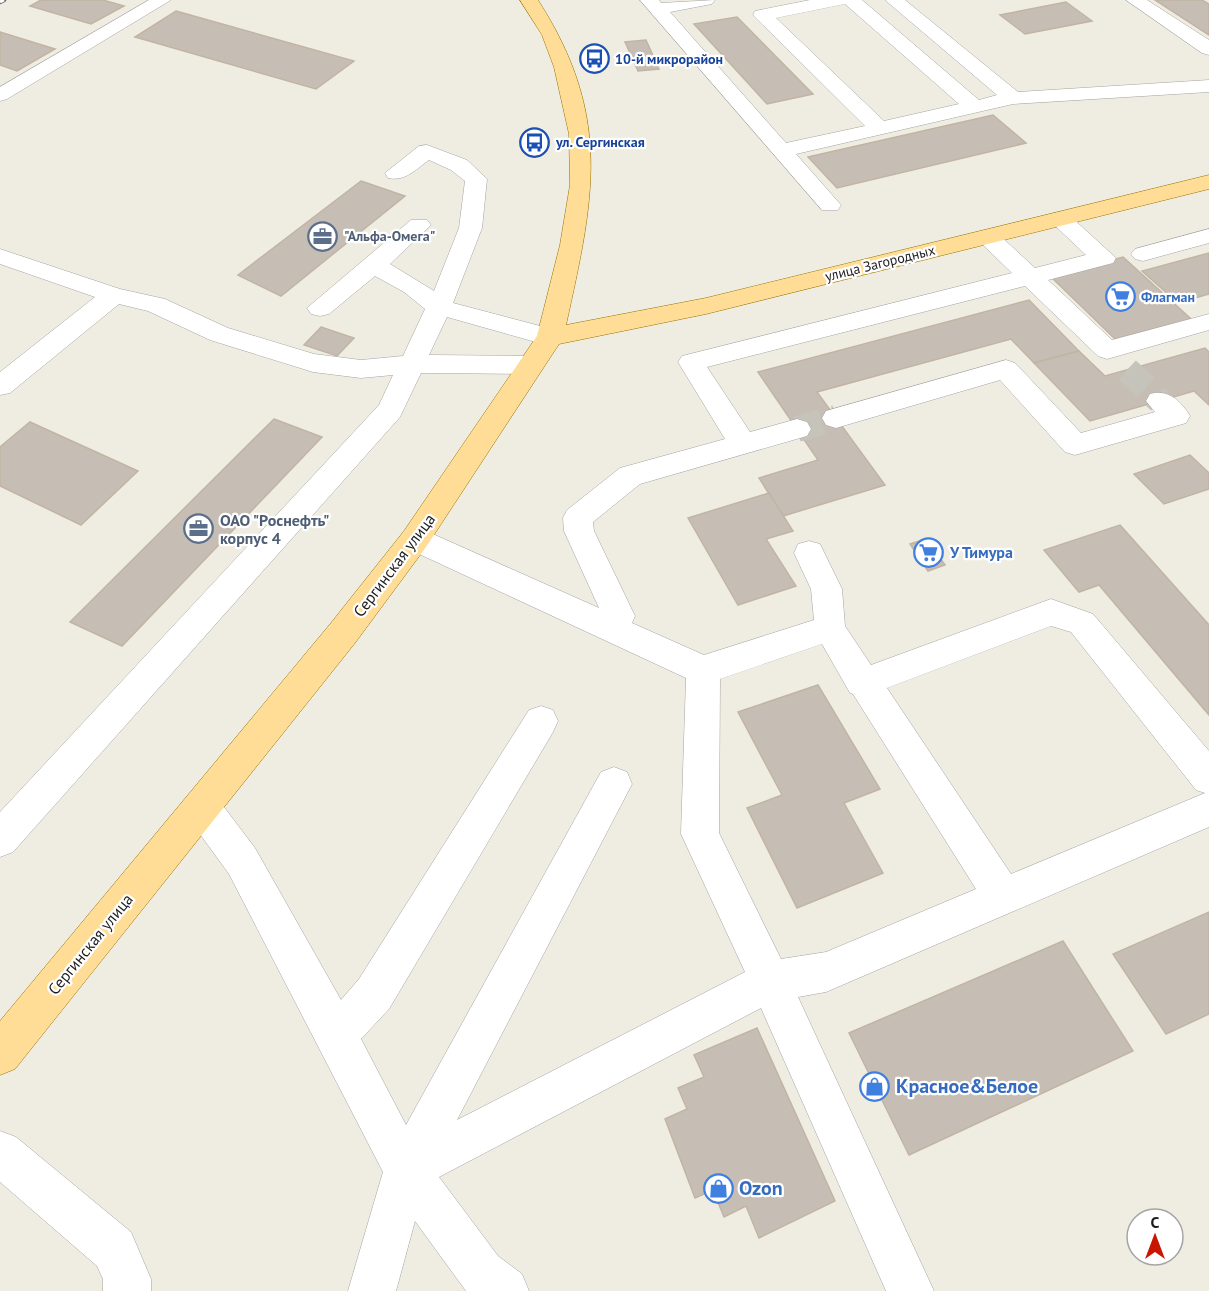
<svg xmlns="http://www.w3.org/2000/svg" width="1209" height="1291" viewBox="0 0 1209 1291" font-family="'PT Sans',sans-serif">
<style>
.building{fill:#c6beb5;stroke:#c1b4a3;stroke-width:1.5}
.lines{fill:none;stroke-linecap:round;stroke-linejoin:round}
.minor-tunnel{stroke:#c5c3ba;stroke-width:26;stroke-dasharray:26 13;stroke-linecap:butt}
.minor-casing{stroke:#a4a4a4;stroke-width:1}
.major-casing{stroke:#957400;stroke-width:1}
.minor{fill:#fff;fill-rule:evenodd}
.major{fill:#ffdd96;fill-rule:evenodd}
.rail-casing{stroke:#6b6b6b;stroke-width:4.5}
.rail{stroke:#fff;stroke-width:3;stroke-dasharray:8;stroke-linecap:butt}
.labels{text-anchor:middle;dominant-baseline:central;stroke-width:4.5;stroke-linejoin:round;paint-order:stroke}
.far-transit-label{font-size:14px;font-weight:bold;fill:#164399;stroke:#fff;text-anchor:start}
.far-service-label{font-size:14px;font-weight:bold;fill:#4e5e75;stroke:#fff;text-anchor:start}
.far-street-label{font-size:14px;fill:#1d1d1d;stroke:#fff}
.far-shop-label{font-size:14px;font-weight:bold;fill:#366cbe;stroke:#fff;text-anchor:start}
.service-label{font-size:16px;font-weight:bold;fill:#4e5e75;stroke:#fff;text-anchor:start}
.shop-label{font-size:16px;font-weight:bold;fill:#366cbe;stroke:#fff;text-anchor:start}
.street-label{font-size:16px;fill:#1d1d1d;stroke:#fff}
.near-shop-label{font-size:20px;font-weight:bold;fill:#366cbe;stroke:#fff;text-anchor:start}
</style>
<rect width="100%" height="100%" fill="#efece1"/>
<g class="building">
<path d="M41 0H103L124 6 91 24 30 6Z"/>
<path d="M1155 0H1202L1209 4V35Z"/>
<path d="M1066 2 1092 21 1025 34 1000 15Z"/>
<path d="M176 11 354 61 316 89 135 37Z"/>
<path d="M737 17 813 94 767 104 694 24Z"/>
<path d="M0 32 55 49 17 71 0 65Z"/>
<path d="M646 40 659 69 638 71 625 42Z"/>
<path d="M993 115 1026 143 837 188 808 157Z"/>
<path d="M361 181 405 196 281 296 238 275Z"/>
<path d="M1209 253V294L1178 303 1142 271Z"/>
<path d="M1123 257 1191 319 1115 339 1050 276Z"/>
<path d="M1029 300 1079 351 1034 363 1011 339 817 392 885 485 783 516 759 478 818 460 758 372Z"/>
<path d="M321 327 354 338 337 356 304 345Z"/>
<path d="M1205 348 1209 352V405L1194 391 1090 421 1034 363 1079 351 1105 376Z"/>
<path d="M274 419 322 437 122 646 70 622Z"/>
<path d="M30 422 138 471 81 525 0 486V447Z"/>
<path d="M1190 455 1209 473V489L1164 504 1134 474Z"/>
<path d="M769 493 793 531 766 539 796 586 738 605 688 518Z"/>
<path d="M1120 525 1209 625V715L1099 585 1079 592 1044 550Z"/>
<path d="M926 539 945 565 928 571 910 544Z"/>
<path d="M818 685 880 789 844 803 883 873 797 908 747 808 782 795 738 712Z"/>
<path d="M1209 912V1014L1166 1034 1113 954Z"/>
<path d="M1063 941 1133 1051 909 1155 849 1033Z"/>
<path d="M757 1028 835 1201 759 1238 746 1206 724 1217 713 1190 695 1198 665 1119 687 1109 678 1088 704 1077 694 1055Z"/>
</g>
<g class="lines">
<g class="minor-tunnel">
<path d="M1127 370 1160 401"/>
<path d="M797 429 836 418"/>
</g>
<defs>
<g id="minor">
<path d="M149 0H171L7 99 0 101V87Z"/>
<path d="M640 0H659L661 3 715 0 712 4 670 12 786 143 865 126 753 15 755 11 810 0H862L979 100 997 95 885 0H905L1018 92 1209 80V92L1013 104 796 154 841 205 838 210H822ZM845 4 959 104 884 121 776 18Z"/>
<path d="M1126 0H1147L1209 40V55L1202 53Z"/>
<path d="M427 145 467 160 487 179 482 228 453 303 559 331 563 337 559 343 550 346 447 317 429 355 531 356 540 359 544 365 540 371 531 374 421 373 400 417 13 852 0 857V812L379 405 393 375 361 378 313 372 210 340 148 311 119 304 10 393 0 395V372L95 297 0 264V249L120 289 165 299 228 328 314 354 361 360 403 356 425 309 404 292 375 276 329 314 320 316 311 314 307 308 411 220H427L431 225 390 264 434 291 459 228 465 181 451 170 429 160C416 169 405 182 388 178L385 173 419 146Z"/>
<path d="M1060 212 1068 214 1116 258 1113 263 1048 280 1112 340 1209 314V330L1107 359 1098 356 1025 286 707 367 750 432 797 419 807 422 811 429 807 436 640 484 593 522 594 531 635 616 632 623 704 655 814 620 811 589 794 553 798 544 809 541 820 544 842 589 845 626 871 665 1051 599 1093 614 1209 751V827L826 992 798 997 934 1291H886L761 1008 439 1177 498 1256 522 1274 529 1291H466L415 1221 396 1291H348L383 1172 229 874 189 819 184 807 189 795 202 790 215 795 255 848 341 1000 359 979 529 710 541 706 553 710 558 721 553 732 389 1009 361 1039 406 1125 601 772 614 767 627 772 632 784 457 1120 745 972 681 834 686 678 404 547 400 539 404 531 415 527 426 531 599 608 564 531 563 518 567 510 620 468 725 439 678 362 682 356 1012 273 980 242 976 237 980 232H996L1035 268 1086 255 1048 219 1052 214ZM1051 626 1071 632 1196 790 1205 793 1011 874 887 688ZM822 644 850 693 853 694 976 889 826 952 781 959 719 833 720 679Z"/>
<path d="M1209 229V243L1143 261 1135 259 1131 254 1135 249Z"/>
<path d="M1006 360 1015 363 1081 433 1155 412 1146 401 1150 394C1168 389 1181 401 1190 416L1186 423 1075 455 1065 452 1000 380 836 428 826 425 822 418 826 411Z"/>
<path d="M0 1131 16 1137 131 1232 151 1279V1291H103V1279L97 1266 0 1182Z"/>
</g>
<path id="major" d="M520 0H538C613 117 594 198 566 325L706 298 1209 175V189L706 314 559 344 426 547 355 643 15 1069 0 1075V1021L331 623 404 531 537 336 560 245 570 185 569 134 554 67 542 35Z"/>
</defs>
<use href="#minor" class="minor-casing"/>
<use href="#major" class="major-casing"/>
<use href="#minor" class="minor"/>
<use href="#major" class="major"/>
<defs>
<path id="rail" d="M0 2 4 0"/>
</defs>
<use href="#rail" class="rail-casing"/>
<use href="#rail" class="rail"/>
</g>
<defs>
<symbol id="bus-ring" viewBox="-11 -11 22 22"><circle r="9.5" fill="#fff" stroke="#1a4fb4" stroke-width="1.5"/><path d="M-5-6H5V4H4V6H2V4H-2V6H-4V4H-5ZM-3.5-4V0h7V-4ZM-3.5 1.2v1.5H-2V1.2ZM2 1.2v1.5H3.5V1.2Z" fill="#1a4fb4"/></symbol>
<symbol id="office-ring" viewBox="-11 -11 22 22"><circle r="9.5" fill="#fff" stroke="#5c6f8a" stroke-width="1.5"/><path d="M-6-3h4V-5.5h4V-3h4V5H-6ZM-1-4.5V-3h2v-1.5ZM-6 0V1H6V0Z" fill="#5c6f8a"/></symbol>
<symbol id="supermarket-ring" viewBox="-11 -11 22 22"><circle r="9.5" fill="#fff" stroke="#3f7fe0" stroke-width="1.5"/><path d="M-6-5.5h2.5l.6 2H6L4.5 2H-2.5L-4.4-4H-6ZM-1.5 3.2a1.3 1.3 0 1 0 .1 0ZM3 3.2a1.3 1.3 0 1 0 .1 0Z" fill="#3f7fe0"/></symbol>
<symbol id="shop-ring" viewBox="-11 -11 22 22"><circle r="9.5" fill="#fff" stroke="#3f7fe0" stroke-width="1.5"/><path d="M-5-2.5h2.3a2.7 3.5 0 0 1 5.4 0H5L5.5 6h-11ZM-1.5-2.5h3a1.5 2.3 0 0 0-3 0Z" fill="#3f7fe0"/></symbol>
</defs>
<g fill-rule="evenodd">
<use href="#bus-ring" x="578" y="42" width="33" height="33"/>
<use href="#bus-ring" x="518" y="126" width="33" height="33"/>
<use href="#office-ring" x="306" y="220" width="33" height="33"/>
<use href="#supermarket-ring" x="1104" y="280" width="33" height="33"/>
<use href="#office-ring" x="182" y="512" width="33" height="33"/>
<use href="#supermarket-ring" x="912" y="536" width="33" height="33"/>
<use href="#shop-ring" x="858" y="1070" width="33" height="33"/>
<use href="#shop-ring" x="702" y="1172" width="33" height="33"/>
</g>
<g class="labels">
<g class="far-transit-label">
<text x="615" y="59">10-й микрорайон</text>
<text x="556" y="142">ул. Сергинская</text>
</g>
<g class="far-service-label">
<text x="344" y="236">"Альфа-Омега"</text>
</g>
<g class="far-street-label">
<text transform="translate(880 263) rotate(-14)">улица Загородных</text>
</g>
<g class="far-shop-label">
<text x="1141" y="297">Флагман</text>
</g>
<g class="service-label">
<text x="220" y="520">ОАО "Роснефть"<tspan x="220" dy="18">корпус 4</tspan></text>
</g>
<g class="shop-label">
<text x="950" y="552">У Тимура</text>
</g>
<g class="street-label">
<text transform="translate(394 565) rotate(-53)">Сергинская улица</text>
<text transform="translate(90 944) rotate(-51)">Сергинская улица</text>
</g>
<g class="near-shop-label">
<text x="896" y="1086">Красное&amp;Белое</text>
<text x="739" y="1188">Ozon</text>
</g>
</g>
<g transform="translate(1155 1237)"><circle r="28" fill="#ffffff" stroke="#a5a5a5" stroke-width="1.5"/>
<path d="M0-4.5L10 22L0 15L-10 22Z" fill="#c91600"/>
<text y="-9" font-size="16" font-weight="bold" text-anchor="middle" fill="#1d1d1d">С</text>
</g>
</svg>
